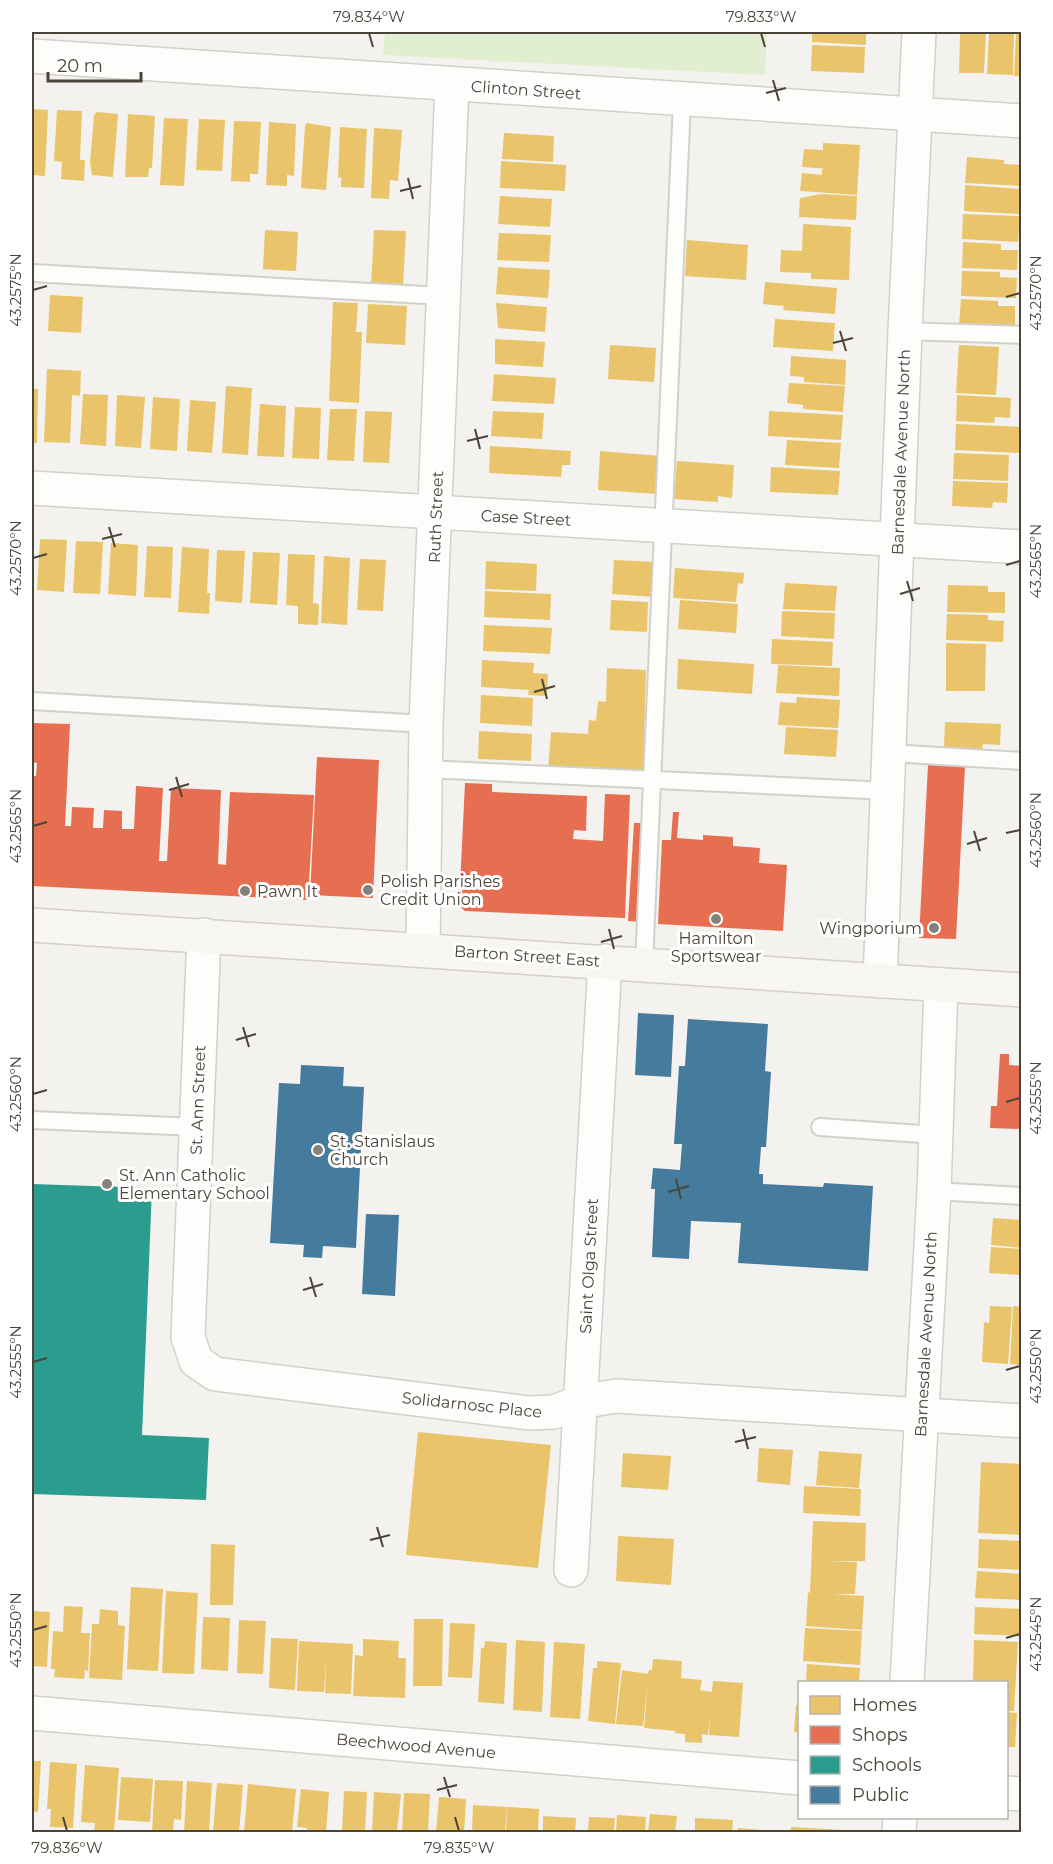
<svg xmlns="http://www.w3.org/2000/svg" width="1053" height="1864" viewBox="0 0 1053 1864" font-family="Montserrat,sans-serif">
<style>
.green{fill:#e1eecf}
.homes{fill:#e9c46a}
.shops{fill:#e76f51}
.schools{fill:#2a9d8f}
.public{fill:#457b9d}
.lines{fill:none;stroke-linecap:round;stroke-linejoin:round}
.lane-casing{stroke:#d2d0cb;stroke-width:20}
.street-casing{stroke:#d2d0cb;stroke-width:36}
.secondary-casing{stroke:#d3cfc5;stroke-width:36}
.lane{stroke:#fdfdfc;stroke-width:16}
.street{stroke:#fdfdfc;stroke-width:33}
.secondary{stroke:#f7f6f1;stroke-width:33}
.ticks{fill:none;stroke:#4b4439;stroke-width:2}
.poi-dot{fill:#868178;stroke:#fff;stroke-width:2}
.labels{text-anchor:middle;dominant-baseline:central;stroke-width:6;stroke-linejoin:round;paint-order:stroke}
.street-label{font-size:16px;fill:#4b4439;stroke:#fff}
.poi-label{font-size:16px;fill:#4b4439;stroke:#fff;text-anchor:start}
.neatline{fill:none;stroke:#4b4439;stroke-width:2}
.ticks-label{font-size:15px;text-anchor:middle;fill:#4b4439}
</style>
<rect width="100%" height="100%" fill="#f4f2ee"/>
<path class="green" d="M385 32H767L765 75 383 55Z"/>
<g class="homes">
<path d="M812 32H866V45L812 42Z"/>
<path d="M960 32H986L984 73H959Z"/>
<path d="M989 32H1014L1013 75 987 74Z"/>
<path d="M1016 32H1022V76H1014Z"/>
<path d="M812 45 865 47 864 73 811 71Z"/>
<path d="M32 109 48 110 45 176 32 175Z"/>
<path d="M57 110 82 111 80 160H85L84 181 61 179 62 162 54 161Z"/>
<path d="M97 112 118 114 113 177 92 175 90 163 94 115Z"/>
<path d="M128 114 155 116 152 168H149L148 177H125Z"/>
<path d="M164 118 188 119 184 186 160 185Z"/>
<path d="M199 119 225 120 222 171 196 170Z"/>
<path d="M234 121 261 122 258 174H250V182L231 181Z"/>
<path d="M269 122 296 124 294 176 287 175V186L266 185Z"/>
<path d="M307 123 331 127 326 190 301 188 305 126Z"/>
<path d="M340 127 367 129 364 188 341 187V177L338 178Z"/>
<path d="M374 128 402 130 398 181 390 180 389 199 371 198Z"/>
<path d="M504 133 554 136 553 162 502 159Z"/>
<path d="M823 143 860 145 857 195 800 191 802 173 822 175V169H829L802 167 804 149 823 150Z"/>
<path d="M967 157 1004 160V164L1022 165 1021 186 965 183Z"/>
<path d="M501 161 566 165 565 191 500 188Z"/>
<path d="M965 185 1021 189 1019 214 964 211Z"/>
<path d="M821 194 857 196 856 220 799 217 800 198Z"/>
<path d="M500 196 552 199 550 227 498 224Z"/>
<path d="M963 214 1020 216 1018 242 962 239Z"/>
<path d="M803 224 851 227 849 280 811 279V273L780 272 781 250 802 251Z"/>
<path d="M265 230 298 232 296 271 263 269Z"/>
<path d="M374 230 406 231 403 287 371 286Z"/>
<path d="M499 233 551 235 549 262 497 260Z"/>
<path d="M687 240 748 245 746 280 685 276Z"/>
<path d="M963 242 1001 244V250H1018L1017 270 962 268Z"/>
<path d="M498 267 550 270 548 298 496 294Z"/>
<path d="M962 271 1000 272V277L1017 278 1016 298 961 296Z"/>
<path d="M765 282 837 288 835 314 783 310 784 306 763 304Z"/>
<path d="M50 295 83 297 81 333 48 331Z"/>
<path d="M961 299 998 301V306H1015V327L959 325Z"/>
<path d="M333 302 358 303 356 332H362L359 403 329 401Z"/>
<path d="M496 303 547 307 545 332 498 328Z"/>
<path d="M368 304 407 306 405 345 366 343Z"/>
<path d="M775 319 835 323 833 351 773 347Z"/>
<path d="M495 339 545 342 543 367 495 364Z"/>
<path d="M610 345 656 348 654 382 608 379Z"/>
<path d="M959 345 999 347 996 395 956 393Z"/>
<path d="M791 356 846 360 845 385 804 382V377L790 376Z"/>
<path d="M47 369 81 371 80 396 72 395 70 443 44 442Z"/>
<path d="M494 374 556 378 554 404 492 401Z"/>
<path d="M789 383 845 386 843 412 803 409V405L787 403Z"/>
<path d="M226 386 252 388 248 455 222 453Z"/>
<path d="M32 389H38L37 443H32Z"/>
<path d="M83 394 108 395 106 446 80 444Z"/>
<path d="M117 395 145 397 141 448 115 446Z"/>
<path d="M957 395 1011 398 1010 418 995 417 994 423 956 421Z"/>
<path d="M153 397 180 399 177 451 150 449Z"/>
<path d="M190 400 216 402 212 453 187 451Z"/>
<path d="M260 404 286 406 284 457 257 456Z"/>
<path d="M295 407 321 408 319 459 292 458Z"/>
<path d="M330 409H357L354 461 327 460Z"/>
<path d="M365 411 392 412 389 463 363 462Z"/>
<path d="M493 411 544 413 542 439 491 436Z"/>
<path d="M769 411 843 415 841 440 768 436Z"/>
<path d="M956 424 1021 427 1020 453 955 450Z"/>
<path d="M787 440 841 443 839 468 785 465Z"/>
<path d="M490 446 571 451 570 465H562L561 477 489 473Z"/>
<path d="M600 451 661 456 658 494 598 490Z"/>
<path d="M954 453 1009 455 1008 481 953 479Z"/>
<path d="M677 461 734 465 732 498 718 496V502L674 499Z"/>
<path d="M771 467 840 471 838 495 770 492Z"/>
<path d="M953 481 1008 483 1007 503 993 502 992 508 952 506Z"/>
<path d="M40 539 67 540 64 592 37 590Z"/>
<path d="M76 541 103 542 100 594 73 593Z"/>
<path d="M111 543 138 545 136 596 108 594Z"/>
<path d="M147 546 173 547 171 598 144 597Z"/>
<path d="M182 547 209 549 207 593H210L209 614 178 612Z"/>
<path d="M217 550 245 551 242 603 215 601Z"/>
<path d="M253 552 280 553 277 605 250 603Z"/>
<path d="M288 554 315 555 313 603 319 604 318 625 298 624V606L286 605Z"/>
<path d="M324 556 350 558 347 625 321 623Z"/>
<path d="M360 559 386 560 383 611 357 610Z"/>
<path d="M614 560 656 562 655 597 612 594Z"/>
<path d="M486 561 537 564 536 591 485 589Z"/>
<path d="M675 568 744 573 743 584 738 583 736 602 673 598Z"/>
<path d="M785 583 837 586 835 611 783 609Z"/>
<path d="M948 585 988 586V592H1005V613L947 612Z"/>
<path d="M485 591 551 594 550 620 484 617Z"/>
<path d="M611 600 648 602 647 632 610 630Z"/>
<path d="M680 600 738 604 736 633 678 629Z"/>
<path d="M782 611 835 613 834 639 781 636Z"/>
<path d="M947 614 988 615V620L1004 621 1003 642 946 640Z"/>
<path d="M484 625 552 628 550 654 483 651Z"/>
<path d="M772 639 833 642 832 666 771 664Z"/>
<path d="M946 643 986 644 985 691H946Z"/>
<path d="M678 659 754 664 752 694 677 689Z"/>
<path d="M482 660 534 663 533 673 548 674 547 696 528 695 529 690 481 687Z"/>
<path d="M778 665 840 668 839 696 776 693Z"/>
<path d="M607 668 646 670 644 739H649L647 777 548 771 551 732 588 734 589 720 596 721 598 701 606 702Z"/>
<path d="M481 695 533 698 532 726 480 723Z"/>
<path d="M797 697 840 700 838 728 778 725 780 702 796 703Z"/>
<path d="M945 722 1001 724 1000 745 983 744 982 750 944 748Z"/>
<path d="M786 727 838 730 836 757 784 754Z"/>
<path d="M479 731 532 734 531 761 478 759Z"/>
<path d="M993 1218 1022 1220V1248L991 1245Z"/>
<path d="M991 1247 1022 1249V1275L989 1273Z"/>
<path d="M990 1306 1012 1307 1008 1364 982 1362 984 1322 989 1323Z"/>
<path d="M1013 1306 1022 1307V1365L1010 1364Z"/>
<path d="M418 1432 551 1445 538 1568 406 1555Z"/>
<path d="M759 1448 793 1450 790 1485 757 1482Z"/>
<path d="M819 1451 862 1454 859 1488 816 1485Z"/>
<path d="M623 1453 671 1456 668 1490 621 1487Z"/>
<path d="M981 1462 1022 1464V1535L978 1533Z"/>
<path d="M804 1486 861 1489 860 1516 803 1513Z"/>
<path d="M813 1521 866 1523 865 1561H827L857 1562 855 1594H833L864 1596 862 1630 806 1626 808 1592 810 1593Z"/>
<path d="M618 1536 674 1539 671 1585 616 1581Z"/>
<path d="M979 1539 1022 1541V1570L978 1568Z"/>
<path d="M211 1544 235 1545 233 1605H210Z"/>
<path d="M977 1571 1022 1574V1600L975 1598Z"/>
<path d="M131 1587 163 1589 158 1671 127 1669Z"/>
<path d="M166 1591 198 1593 194 1674 162 1673Z"/>
<path d="M64 1606 83 1607 81 1633H90L88 1671 85 1670 84 1679 54 1677 55 1669H51L53 1631 63 1632Z"/>
<path d="M975 1607 1022 1609V1636L974 1634Z"/>
<path d="M100 1609 118 1611V1625L125 1626 122 1680 89 1678 92 1624H99Z"/>
<path d="M32 1611 50 1612 47 1667 32 1666Z"/>
<path d="M203 1617 230 1618 228 1671 201 1669Z"/>
<path d="M414 1619H443L442 1686H413Z"/>
<path d="M239 1620 266 1621 263 1674 237 1673Z"/>
<path d="M450 1623 475 1624 472 1678 448 1677Z"/>
<path d="M805 1628 862 1631 860 1665 803 1661Z"/>
<path d="M271 1638 298 1639 295 1690 269 1688Z"/>
<path d="M363 1639 399 1641 398 1658H406L405 1698 353 1696 355 1655 363 1656Z"/>
<path d="M516 1640 545 1642 542 1712 513 1710Z"/>
<path d="M974 1640 1018 1642 1014 1711H1006V1682H973Z"/>
<path d="M299 1641 353 1644 351 1694 325 1693 326 1658 324 1692 297 1691Z"/>
<path d="M485 1641 507 1643 504 1704 478 1702 481 1648H484Z"/>
<path d="M554 1642 585 1644 580 1719 550 1717Z"/>
<path d="M653 1659 682 1661 681 1678 702 1680 700 1690 712 1692 713 1681 743 1683 739 1737 709 1735 710 1717 708 1735 702 1734V1743L685 1742V1734L675 1733 676 1731 644 1728 648 1680 643 1726 616 1724 622 1670 648 1674 649 1670H652Z"/>
<path d="M597 1661 621 1663 615 1724 588 1721 593 1668H597Z"/>
<path d="M807 1664 860 1668 859 1682H806Z"/>
<path d="M796 1705H800V1733L794 1732Z"/>
<path d="M1006 1712 1017 1713 1015 1747H1006Z"/>
<path d="M32 1761H41L38 1812 32 1811Z"/>
<path d="M50 1762 77 1764 73 1828 50 1827 51 1809H47Z"/>
<path d="M85 1765 119 1768 114 1832H94L95 1823 81 1822Z"/>
<path d="M121 1777 153 1779 150 1822 118 1820Z"/>
<path d="M155 1780 183 1781 181 1820 174 1819 173 1832H152Z"/>
<path d="M187 1781 212 1783 209 1832H184Z"/>
<path d="M217 1783 243 1785 239 1832H213Z"/>
<path d="M248 1784 296 1789 292 1832H244Z"/>
<path d="M301 1789 329 1792 326 1832H307V1828L297 1827Z"/>
<path d="M344 1791 367 1792 365 1832H342Z"/>
<path d="M374 1792 401 1794 397 1832H372Z"/>
<path d="M404 1793 430 1794 428 1832H402Z"/>
<path d="M439 1797 466 1799 464 1832H436Z"/>
<path d="M473 1805 507 1807 505 1832H472Z"/>
<path d="M507 1807 539 1809 538 1832H506Z"/>
<path d="M650 1814 677 1816 675 1832H648Z"/>
<path d="M617 1815 646 1817 645 1832H616Z"/>
<path d="M543 1816 576 1818 575 1832H543Z"/>
<path d="M589 1817 615 1818 614 1832H588Z"/>
<path d="M695 1818 733 1820 732 1832H695Z"/>
<path d="M791 1827 843 1830 842 1832H790Z"/>
<path d="M738 1828 765 1830V1832H737Z"/>
</g>
<g class="shops">
<path d="M33 723 70 724 65 826H71L72 807 94 808 93 828H103L104 810 122 811V829H134L136 786 163 788 159 861H167L171 788 221 790 218 864 226 865 230 792 314 795 308 900 32 886V776H36L37 763 32 762Z"/>
<path d="M317 757 379 760 373 898 310 895Z"/>
<path d="M928 765 965 767 956 939 919 938Z"/>
<path d="M465 783 492 784V792L587 796 586 831 574 830 573 839 603 841 605 794 630 795 625 918 465 911 459 906Z"/>
<path d="M673 812H679L677 838 703 840V835L733 837V846L760 848 759 863 787 865 783 931 658 924 662 840H671Z"/>
<path d="M634 823H647L642 922 628 921Z"/>
<path d="M1000 1054H1009V1065L1022 1066V1129L990 1128 991 1106H997Z"/>
</g>
<path class="schools" d="M32 1184 152 1188 142 1435 209 1438 206 1500 32 1494Z"/>
<g class="public">
<path d="M638 1013 674 1015 671 1077 635 1075Z"/>
<path d="M688 1019 768 1024 765 1071 771 1072 766 1147H761L759 1174H763V1184L823 1187 824 1183 873 1186 868 1271 738 1263 741 1223 691 1221 689 1259 652 1257 655 1189H651L653 1168 680 1170 682 1144H674L679 1066H685Z"/>
<path d="M301 1065 344 1067 343 1086 364 1087 356 1248 323 1246 322 1258 303 1257 304 1245 270 1243 279 1083 300 1084Z"/>
<path d="M366 1214 399 1215 395 1296 362 1294Z"/>
</g>
<g class="lines">
<defs>
<g id="lane">
<path d="M32 273 443 296"/>
<path d="M905 331 1022 335"/>
<path d="M32 701 426 724"/>
<path d="M890 753 1022 761"/>
<path d="M426 769 888 791"/>
<path d="M644 964 682 101"/>
<path d="M32 1120 197 1127"/>
<path d="M820 1127 936 1135"/>
<path d="M934 1191 1022 1196"/>
</g>
<g id="street">
<path d="M32 56 1022 121"/>
<path d="M32 488 1022 547"/>
<path d="M204 935 188 1337 196 1361 215 1374 529 1413 554 1412 580 1402 616 1396 1022 1421"/>
<path d="M423 949 426 724 452 85"/>
<path d="M880 981 905 331 919 32"/>
<path d="M571 1570 605 961"/>
<path d="M907 1682 934 1191 941 985"/>
<path d="M32 1713 800 1778"/>
<path d="M1006 1793 1022 1794"/>
<path d="M899 1832 900 1818"/>
</g>
<path id="secondary" d="M32 925 1022 990"/>
</defs>
<use href="#lane" class="lane-casing"/>
<use href="#street" class="street-casing"/>
<use href="#secondary" class="secondary-casing"/>
<use href="#lane" class="lane"/>
<use href="#street" class="street"/>
<use href="#secondary" class="secondary"/>
</g>
<path class="ticks" d="M369 33 373 47M761 33 765 47M773 80 779 101M766 93 786 88M408 178 413 199M400 191 421 186M33 290 47 286M1006 297 1020 293M840 331 846 351M833 343 853 338M475 429 480 449M467 441 488 436M109 527 115 547M102 539 122 534M33 558 47 554M1006 565 1020 561M907 581 913 601M900 594 920 588M542 679 547 699M534 692 555 686M176 777 182 797M169 790 189 784M33 826 47 822M974 831 980 851M1006 833 1020 830M967 844 987 838M609 929 614 949M601 942 622 936M243 1027 249 1047M236 1040 256 1034M33 1094 47 1090M1006 1102 1020 1098M676 1179 681 1199M668 1192 689 1186M310 1277 316 1297M303 1290 323 1284M33 1362 47 1358M1006 1370 1020 1366M743 1429 748 1449M735 1442 756 1437M377 1527 383 1547M370 1540 390 1535M33 1630 47 1626M1006 1638 1020 1634M444 1777 450 1797M437 1790 457 1785M63 1817 67 1831M455 1817 459 1831"/>
<g class="poi-dot">
<circle cx="368" cy="890" r="6"/>
<circle cx="245" cy="891" r="6"/>
<circle cx="716" cy="919" r="6"/>
<circle cx="934" cy="928" r="6"/>
<circle cx="318" cy="1150" r="6"/>
<circle cx="107" cy="1184" r="6"/>
</g>
<g class="labels">
<g class="street-label">
<text transform="translate(526 90) rotate(4)">Clinton Street</text>
<text transform="translate(901 452) rotate(-88)">Barnesdale Avenue North</text>
<text transform="translate(436 517) rotate(-88)">Ruth Street</text>
<text transform="translate(526 518) rotate(3)">Case Street</text>
<text transform="translate(527 956) rotate(4)">Barton Street East</text>
<text transform="translate(198 1100) rotate(-88)">St. Ann Street</text>
<text transform="translate(589 1266) rotate(-87)">Saint Olga Street</text>
<text transform="translate(926 1334) rotate(-87)">Barnesdale Avenue North</text>
<text transform="translate(472 1405) rotate(6)">Solidarnosc Place</text>
<text transform="translate(416 1746) rotate(5)">Beechwood Avenue</text>
</g>
<g class="poi-label">
<text x="380" y="881">Polish Parishes<tspan x="380" dy="18">Credit Union</tspan></text>
<text x="257" y="891">Pawn It</text>
<text x="922" y="928" text-anchor="end">Wingporium</text>
<text x="716" y="938" text-anchor="middle">Hamilton<tspan x="716" dy="18">Sportswear</tspan></text>
<text x="330" y="1141">St. Stanislaus<tspan x="330" dy="18">Church</tspan></text>
<text x="119" y="1175">St. Ann Catholic<tspan x="119" dy="18">Elementary School</tspan></text>
</g>
</g>
<rect width="1053" height="1864" fill="none" stroke="#ffffff" stroke-width="66"/>
<rect x="798" y="1681" width="210" height="138" fill="#ffffff" stroke="#b7b4b0" stroke-width="1.5"/>
<rect x="810" y="1696" width="30" height="18" fill="#e9c46a" stroke="#b7b4b0" stroke-width="1.5"/>
<text x="852" y="1711" font-size="18" fill="#4b4439">Homes</text>
<rect x="810" y="1726" width="30" height="18" fill="#e76f51" stroke="#b7b4b0" stroke-width="1.5"/>
<text x="852" y="1741" font-size="18" fill="#4b4439">Shops</text>
<rect x="810" y="1756" width="30" height="18" fill="#2a9d8f" stroke="#b7b4b0" stroke-width="1.5"/>
<text x="852" y="1771" font-size="18" fill="#4b4439">Schools</text>
<rect x="810" y="1786" width="30" height="18" fill="#457b9d" stroke="#b7b4b0" stroke-width="1.5"/>
<text x="852" y="1801" font-size="18" fill="#4b4439">Public</text>
<path d="M48 72v9h93v-9" fill="none" stroke="#4b4439" stroke-width="3"/>
<text x="57" y="72" font-size="18" fill="#4b4439" stroke="#ffffff" stroke-width="4.5" paint-order="stroke">20 m</text>
<rect x="33" y="33" width="987" height="1798" class="neatline"/>
<g class="ticks-label">
<text x="369" y="22">79.834°W</text>
<text x="761" y="22">79.833°W</text>
<text transform="translate(16 290) rotate(-90)" y="5">43.2575°N</text>
<text transform="translate(1036 293) rotate(-90)" y="5">43.2570°N</text>
<text transform="translate(16 558) rotate(-90)" y="5">43.2570°N</text>
<text transform="translate(1036 561) rotate(-90)" y="5">43.2565°N</text>
<text transform="translate(16 826) rotate(-90)" y="5">43.2565°N</text>
<text transform="translate(1036 830) rotate(-90)" y="5">43.2560°N</text>
<text transform="translate(16 1094) rotate(-90)" y="5">43.2560°N</text>
<text transform="translate(1036 1098) rotate(-90)" y="5">43.2555°N</text>
<text transform="translate(16 1362) rotate(-90)" y="5">43.2555°N</text>
<text transform="translate(1036 1366) rotate(-90)" y="5">43.2550°N</text>
<text transform="translate(16 1630) rotate(-90)" y="5">43.2550°N</text>
<text transform="translate(1036 1634) rotate(-90)" y="5">43.2545°N</text>
<text x="67" y="1853">79.836°W</text>
<text x="459" y="1853">79.835°W</text>
</g>
</svg>
